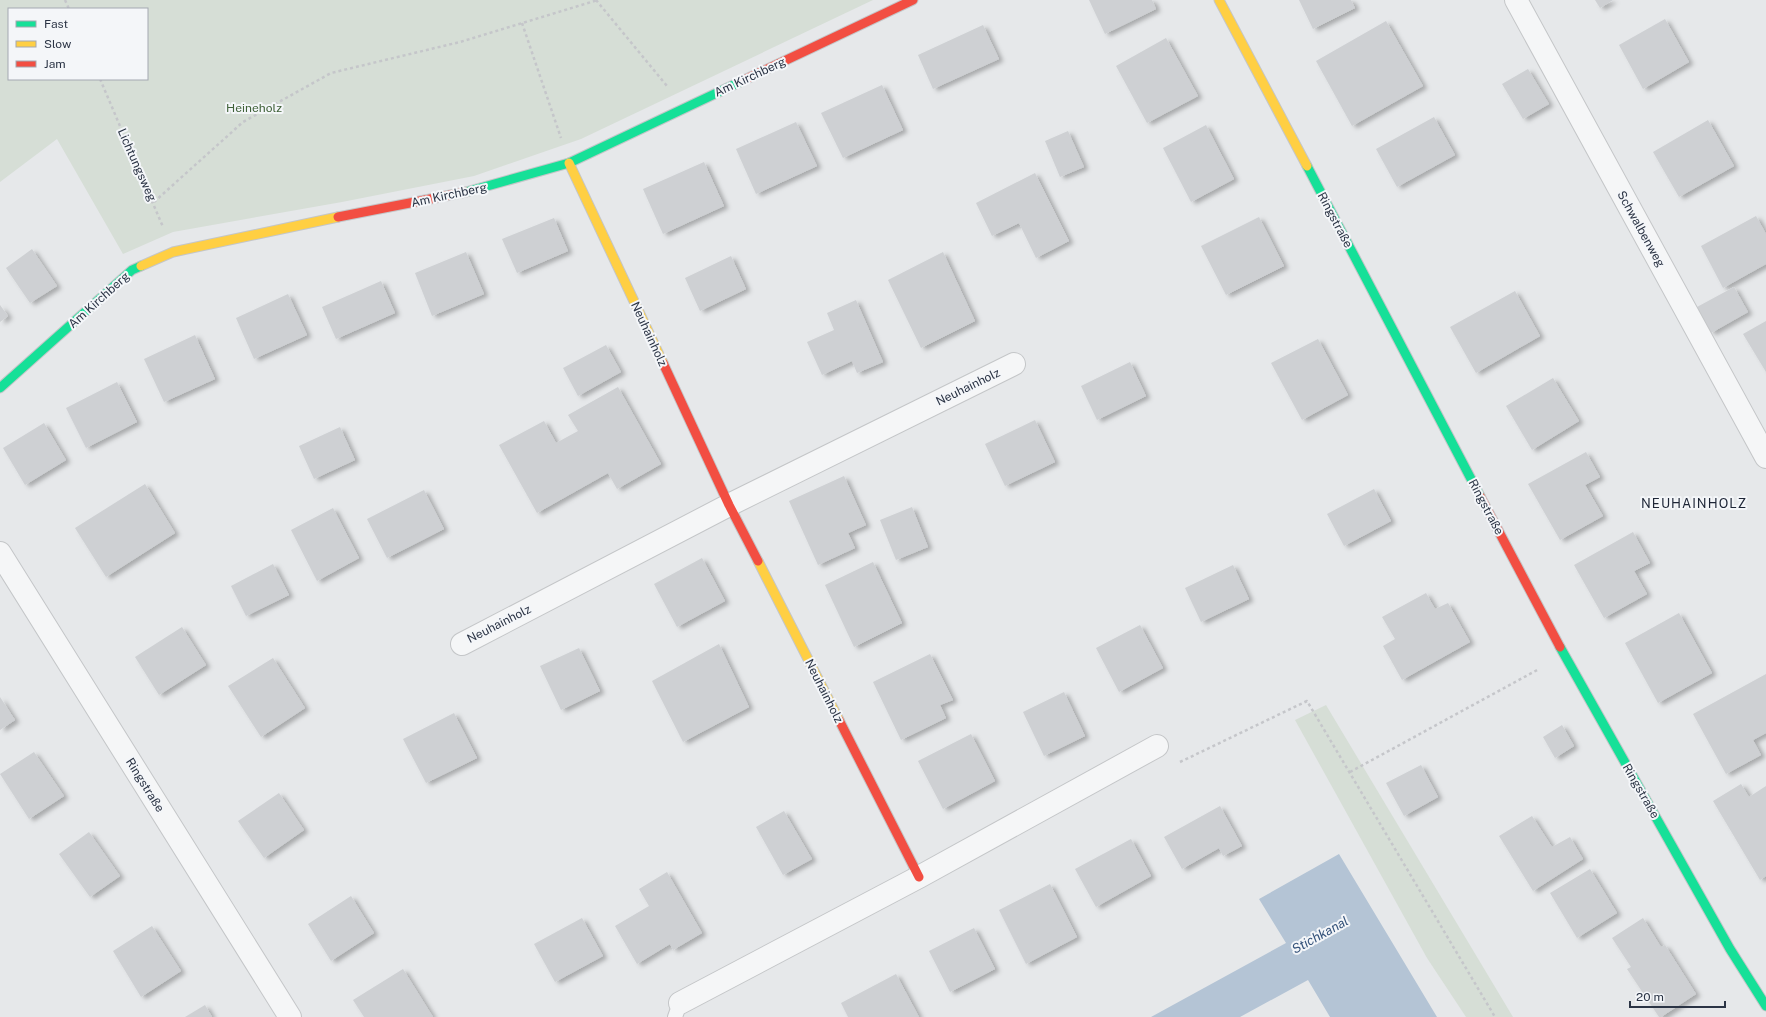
<svg xmlns="http://www.w3.org/2000/svg" width="1766" height="1017" viewBox="0 0 1766 1017" font-family="'Public Sans',sans-serif">
<style>
.green{fill:#d6ded6;fill-rule:evenodd}
.water{fill:#b4c4d5}
.building{fill:#ced0d3;filter:url(#shadow)}
.lines{fill:none;stroke-linecap:round;stroke-linejoin:round}
.lane-casing{stroke:#c4c6c8;stroke-width:16}
.street-casing{stroke:#c4c6c8;stroke-width:24}
.fast-casing{stroke:#c4c6c8;stroke-width:11}
.slow-casing{stroke:#c4c6c8;stroke-width:11}
.jam-casing{stroke:#c4c6c8;stroke-width:11}
.path{stroke:#c5c6ca;stroke-width:2.5;stroke-dasharray:3 3;stroke-linecap:butt}
.lane{stroke:#f5f6f7;stroke-width:14}
.street{stroke:#f5f6f7;stroke-width:22}
.fast{stroke:#16e098;stroke-width:9}
.slow{stroke:#ffcf43;stroke-width:9}
.jam{stroke:#f24e42;stroke-width:9}
.labels{text-anchor:middle;dominant-baseline:central;stroke-width:4;stroke-linejoin:round;paint-order:stroke}
.street-label{font-size:12px;fill:#2b3445;stroke:#f4f6f9}
.park-label{font-size:12px;fill:#3f6138;stroke:#f4f6f9}
.neighbourhood-label{font-size:13px;letter-spacing:1px;fill:#1d2536;stroke:#f4f6f9}
.water-label{font-size:13px;font-style:italic;fill:#34527a;stroke:#f4f6f9}
</style>
<defs>
<filter id="shadow"><feDropShadow dx="4.5" dy="2.5" stdDeviation="2" flood-color="#0004"/></filter>
</defs>
<rect width="100%" height="100%" fill="#e6e8ea"/>
<g class="green">
<path d="M0 0H873L581 139 474 176 342 202 173 232 123 254 57 139 0 182ZM9 9H147V79H9Z"/>
<path d="M1326 705 1513 1017H1466L1427 958 1295 720Z"/>
</g>
<path class="water" d="M1339 854 1437 1017H1330L1308 980 1240 1017H1151L1286 943 1259 899Z"/>
<g class="building">
<path d="M1089 0H1152L1156 9 1105 34Z"/>
<path d="M1299 0H1351L1355 8 1313 29Z"/>
<path d="M1595 0H1613L1600 8Z"/>
<path d="M1665 19 1689 62 1643 89 1619 45Z"/>
<path d="M1386 21 1423 86 1352 126 1316 61Z"/>
<path d="M983 25 999 59 933 89 918 55Z"/>
<path d="M1166 38 1198 96 1147 123 1116 66Z"/>
<path d="M1528 69 1549 104 1523 119 1502 84Z"/>
<path d="M882 85 903 130 843 158 821 113Z"/>
<path d="M1434 117 1455 155 1397 187 1376 149Z"/>
<path d="M1708 120 1734 166 1679 197 1653 152Z"/>
<path d="M796 122 817 166 756 194 736 149Z"/>
<path d="M1206 125 1234 179 1191 202 1163 148Z"/>
<path d="M1068 131 1084 167 1060 177 1045 141Z"/>
<path d="M704 162 724 206 663 234 643 189Z"/>
<path d="M1035 173 1069 241 1036 258 1019 223 992 236 976 203Z"/>
<path d="M1756 216 1766 234V264L1723 288 1701 246Z"/>
<path d="M1259 217 1284 266 1226 295 1201 246Z"/>
<path d="M554 218 568 251 517 273 502 239Z"/>
<path d="M32 249 57 286 30 303 6 268Z"/>
<path d="M466 252 484 294 432 316 415 273Z"/>
<path d="M943 252 975 321 921 348 888 280Z"/>
<path d="M731 256 746 289 700 311 685 278Z"/>
<path d="M381 281 395 313 336 339 322 307Z"/>
<path d="M1734 287 1748 312 1711 333 1697 307Z"/>
<path d="M1515 291 1540 336 1476 373 1450 327Z"/>
<path d="M288 294 307 335 254 359 236 318Z"/>
<path d="M856 300 883 362 857 373 852 361 822 375 807 342 834 330 827 313Z"/>
<path d="M0 305 8 316 0 322Z"/>
<path d="M1766 321V372L1743 334Z"/>
<path d="M195 335 215 379 164 402 144 359Z"/>
<path d="M1318 339 1348 395 1302 420 1271 363Z"/>
<path d="M606 345 621 372 578 396 563 368Z"/>
<path d="M1130 362 1146 396 1097 420 1081 386Z"/>
<path d="M1553 378 1579 421 1532 450 1506 406Z"/>
<path d="M117 382 137 422 86 448 66 408Z"/>
<path d="M618 387 661 464 617 489 608 473 537 513 499 445 544 421 556 443 578 431 568 415Z"/>
<path d="M1035 420 1055 462 1005 486 985 444Z"/>
<path d="M44 423 66 460 25 485 3 448Z"/>
<path d="M340 427 355 460 314 479 299 446Z"/>
<path d="M1586 452 1600 477 1585 485 1603 516 1560 540 1528 484Z"/>
<path d="M844 476 866 525 848 533 855 548 818 565 789 501Z"/>
<path d="M145 484 175 533 106 577 75 528Z"/>
<path d="M1374 489 1391 521 1344 546 1327 514Z"/>
<path d="M424 490 444 529 387 558 367 519Z"/>
<path d="M912 507 928 547 896 560 880 520Z"/>
<path d="M333 508 359 558 317 581 291 530Z"/>
<path d="M1633 532 1650 563 1634 571 1647 594 1604 618 1574 565Z"/>
<path d="M702 558 725 601 677 627 654 584Z"/>
<path d="M873 562 902 623 854 647 825 585Z"/>
<path d="M273 564 289 595 246 616 231 586Z"/>
<path d="M1233 565 1249 599 1201 622 1185 588Z"/>
<path d="M1426 593 1435 609 1448 603 1470 642 1402 680 1383 646 1395 639 1382 617Z"/>
<path d="M1679 613 1712 673 1658 703 1625 643Z"/>
<path d="M1140 625 1163 668 1119 692 1096 648Z"/>
<path d="M182 627 206 665 159 695 135 657Z"/>
<path d="M719 644 749 707 683 742 652 681Z"/>
<path d="M579 648 600 691 561 710 540 666Z"/>
<path d="M930 654 953 700 940 705 946 718 901 740 873 682Z"/>
<path d="M273 658 305 708 261 737 228 686Z"/>
<path d="M1766 674V733L1753 740 1761 755 1726 774 1693 714Z"/>
<path d="M1064 692 1085 736 1044 756 1023 712Z"/>
<path d="M0 697 15 720 0 730Z"/>
<path d="M454 713 477 758 426 783 403 739Z"/>
<path d="M1562 725 1574 746 1555 758 1543 737Z"/>
<path d="M971 734 995 781 943 809 918 761Z"/>
<path d="M34 752 64 796 29 819 0 774Z"/>
<path d="M1421 765 1438 797 1404 816 1386 783Z"/>
<path d="M1741 784 1749 797 1766 786V876L1760 880 1713 801Z"/>
<path d="M279 793 304 830 264 858 238 821Z"/>
<path d="M1220 806 1242 846 1223 856 1219 848 1182 869 1164 837Z"/>
<path d="M784 811 812 859 783 875 756 827Z"/>
<path d="M1532 816 1552 847 1570 837 1583 859 1533 891 1499 836Z"/>
<path d="M89 832 120 876 90 897 59 854Z"/>
<path d="M1131 839 1151 876 1096 907 1075 869Z"/>
<path d="M1590 869 1617 913 1577 938 1550 893Z"/>
<path d="M667 872 702 933 673 950 670 944 637 964 615 926 649 906 639 889Z"/>
<path d="M1050 884 1077 937 1026 964 999 910Z"/>
<path d="M351 896 374 933 331 961 308 924Z"/>
<path d="M582 918 603 956 555 982 534 944Z"/>
<path d="M1643 918 1661 947 1665 945 1696 994 1661 1017H1659L1627 969 1631 967 1612 938Z"/>
<path d="M152 926 181 971 141 997 113 951Z"/>
<path d="M974 928 995 969 950 992 929 951Z"/>
<path d="M403 969 433 1017H364L353 1000Z"/>
<path d="M896 974 919 1017H848L841 1003Z"/>
<path d="M205 1005 212 1017H185Z"/>
</g>
<g class="lines">
<defs>
<path id="lane" d="M675 1017 680 1003"/>
<g id="street">
<path d="M1516 0 1766 457"/>
<path d="M0 553 290 1017"/>
<path d="M462 644 729 505 1014 364"/>
<path d="M680 1003 919 877 1157 746"/>
</g>
<g id="fast">
<path d="M1307 166 1480 496"/>
<path d="M466 192 569 163 742 81"/>
<path d="M0 388 132 270 141 266"/>
<path d="M1560 647 1730 949 1766 1006"/>
</g>
<g id="slow">
<path d="M1219 0 1307 166"/>
<path d="M569 163 663 363"/>
<path d="M141 266 173 252 338 217"/>
<path d="M758 561 839 720"/>
</g>
<g id="jam">
<path d="M742 81 913 0"/>
<path d="M338 217 466 192"/>
<path d="M663 363 729 505 758 561"/>
<path d="M1480 496 1560 647"/>
<path d="M839 720 919 877"/>
</g>
</defs>
<use href="#lane" class="lane-casing"/>
<use href="#street" class="street-casing"/>
<use href="#fast" class="fast-casing"/>
<use href="#slow" class="slow-casing"/>
<use href="#jam" class="jam-casing"/>
<g class="path">
<path d="M65 0 69 9"/>
<path d="M596 0 667 86"/>
<path d="M522 23 561 138"/>
<path d="M100 79 163 227"/>
<path d="M154 202 243 122 331 73 460 42 598 0"/>
<path d="M1180 762 1307 701 1495 1017"/>
<path d="M1350 772 1539 669"/>
</g>
<use href="#lane" class="lane"/>
<use href="#street" class="street"/>
<use href="#fast" class="fast"/>
<use href="#slow" class="slow"/>
<use href="#jam" class="jam"/>
</g>
<g class="labels">
<g class="street-label">
<text transform="translate(750 77) rotate(-25)">Am Kirchberg</text>
<text transform="translate(137 165) rotate(66)">Lichtungsweg</text>
<text transform="translate(449 195) rotate(-12)">Am Kirchberg</text>
<text transform="translate(1335 220) rotate(62)">Ringstraße</text>
<text transform="translate(1641 229) rotate(61)">Schwalbenweg</text>
<text transform="translate(99 300) rotate(-42)">Am Kirchberg</text>
<text transform="translate(649 334) rotate(65)">Neuhainholz</text>
<text transform="translate(968 387) rotate(-26)">Neuhainholz</text>
<text transform="translate(1486 507) rotate(62)">Ringstraße</text>
<text transform="translate(499 624) rotate(-27)">Neuhainholz</text>
<text transform="translate(824 691) rotate(63)">Neuhainholz</text>
<text transform="translate(145 785) rotate(58)">Ringstraße</text>
<text transform="translate(1641 791) rotate(60)">Ringstraße</text>
</g>
<g class="park-label">
<text x="254" y="108">Heineholz</text>
</g>
<g class="neighbourhood-label">
<text x="1694" y="503">NEUHAINHOLZ</text>
</g>
<g class="water-label">
<text transform="translate(1320 935) rotate(-29)">Stichkanal</text>
</g>
</g>
<rect x="8" y="8" width="140" height="72" fill="#f4f6f9" stroke="#a4a8b1"/>
<rect x="16" y="21" width="20" height="6" fill="#16e098" stroke="#a4a8b1"/>
<text x="44" y="28" font-size="12" fill="#2b3445">Fast</text>
<rect x="16" y="41" width="20" height="6" fill="#ffcf43" stroke="#a4a8b1"/>
<text x="44" y="48" font-size="12" fill="#2b3445">Slow</text>
<rect x="16" y="61" width="20" height="6" fill="#f24e42" stroke="#a4a8b1"/>
<text x="44" y="68" font-size="12" fill="#2b3445">Jam</text>
<path d="M1630 1001v6h95v-6" fill="none" stroke="#2b3445" stroke-width="2"/>
<text x="1636" y="1001" font-size="12" fill="#2b3445" stroke="#f4f6f9" stroke-width="3" paint-order="stroke">20 m</text>
</svg>
